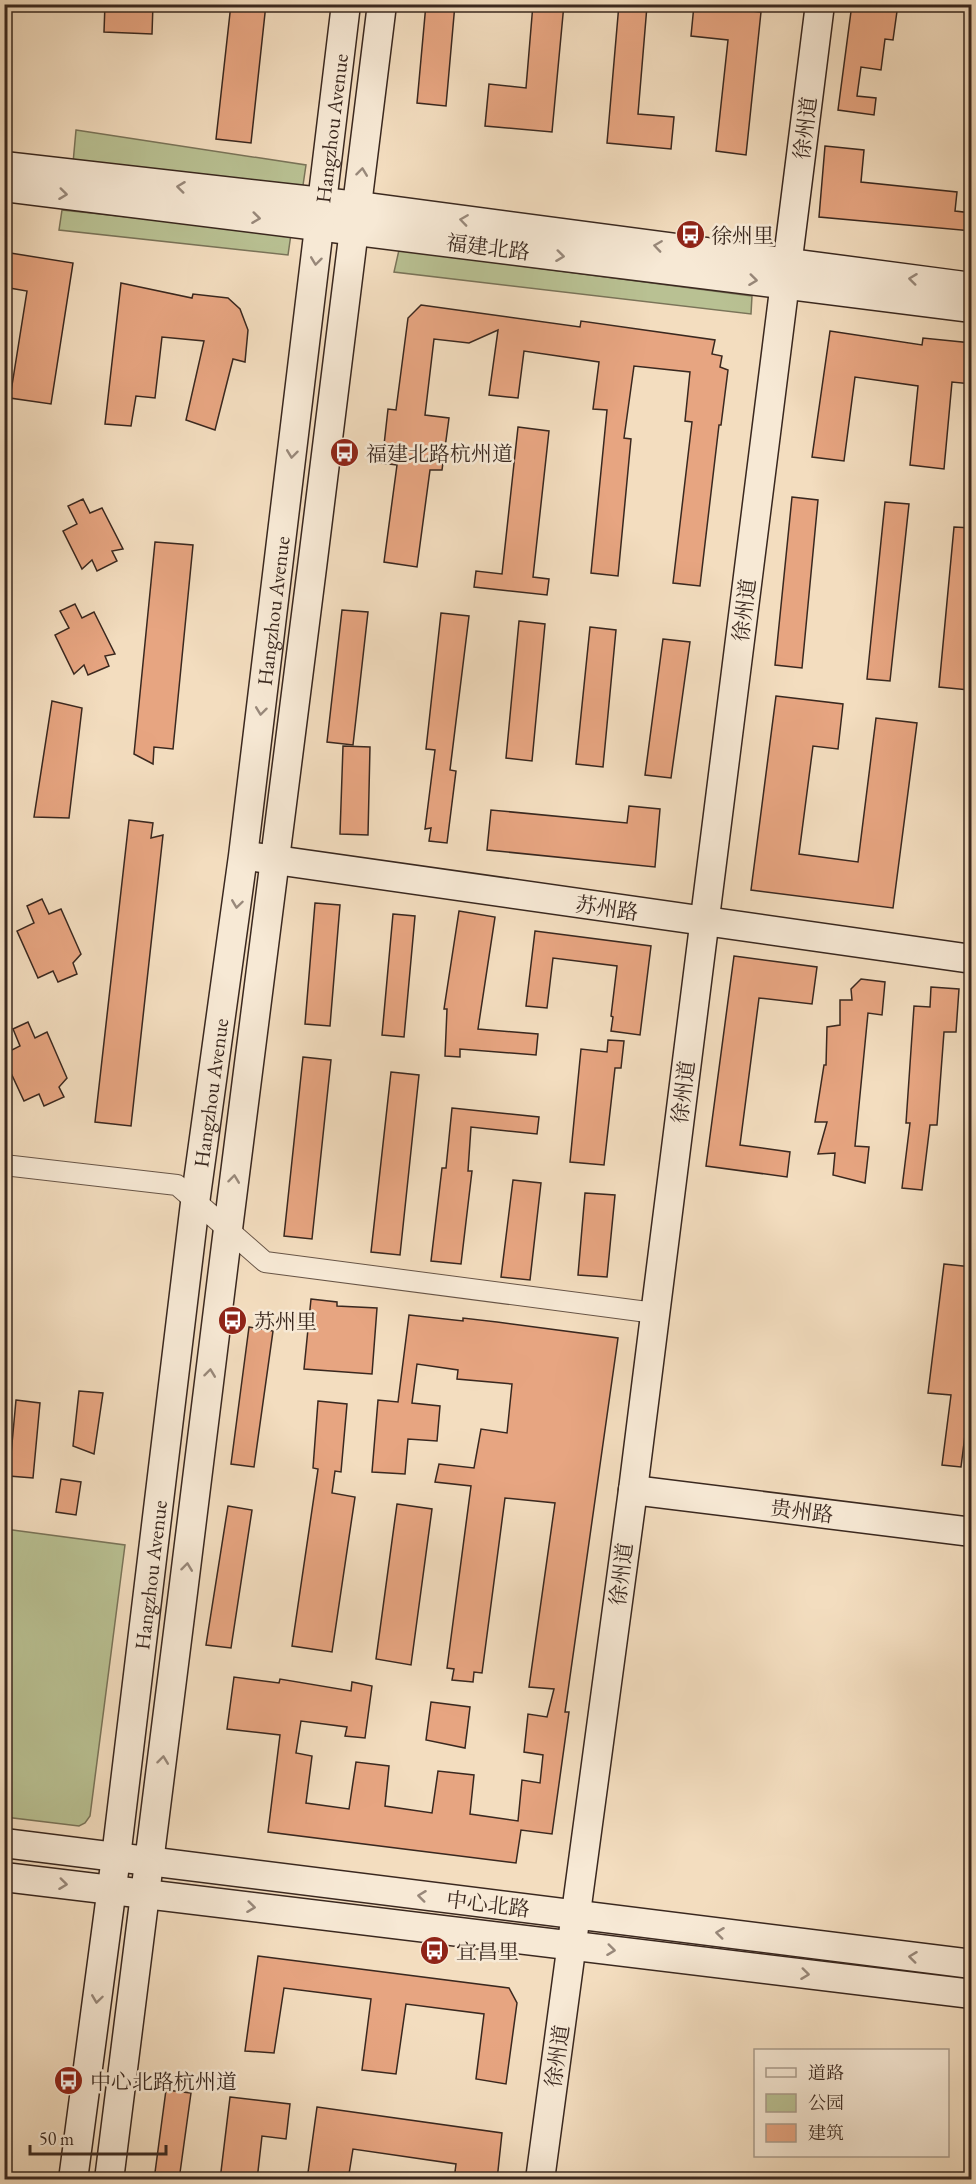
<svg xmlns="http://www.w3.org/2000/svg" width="976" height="2184" viewBox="0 0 976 2184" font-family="'EB Garamond','Noto Serif SC',serif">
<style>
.green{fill:#b9c193;stroke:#7a7459;stroke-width:1.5}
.building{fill:#e7a581;stroke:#3a281f;stroke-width:1.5}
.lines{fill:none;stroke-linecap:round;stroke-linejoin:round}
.street-casing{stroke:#685547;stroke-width:22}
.secondary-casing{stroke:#3a281f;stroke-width:31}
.street{stroke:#f7e9d5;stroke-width:20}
.secondary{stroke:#f7e9d5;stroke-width:28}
.oneway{stroke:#98887a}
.labels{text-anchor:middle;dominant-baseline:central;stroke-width:5;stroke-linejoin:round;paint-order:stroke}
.street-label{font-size:21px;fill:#3a281f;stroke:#f7e9d5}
.poi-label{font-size:21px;fill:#3a281f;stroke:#f7e9d5;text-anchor:start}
</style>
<rect width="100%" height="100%" fill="#f3ddbf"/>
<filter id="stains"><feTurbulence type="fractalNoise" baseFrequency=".00333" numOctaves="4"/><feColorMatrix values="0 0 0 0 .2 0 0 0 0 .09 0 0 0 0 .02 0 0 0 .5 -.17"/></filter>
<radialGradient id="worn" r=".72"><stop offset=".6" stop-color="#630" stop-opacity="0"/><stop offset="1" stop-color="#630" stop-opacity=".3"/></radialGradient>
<g class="green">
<path d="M76 130 306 165 302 192 73 163Z"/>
<path d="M62 210 291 234 288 255 59 230Z"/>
<path d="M399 250 752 296 751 314 394 272Z"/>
<path d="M5 1529 125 1545 90 1816 85 1823 79 1826 5 1817Z"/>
</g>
<g class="building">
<path d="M105 4H153L152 34 104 32Z"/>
<path d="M231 4H266L251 143 216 139Z"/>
<path d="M426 4H455L446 106 417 103Z"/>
<path d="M533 4H564L552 132 485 126 489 84 526 88Z"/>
<path d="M619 4 647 6 638 114 674 117 671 149 607 143Z"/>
<path d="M852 4H898L893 40 885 39 881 70 861 67 857 96 876 98 874 115 838 110Z"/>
<path d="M694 5 761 12 746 155 716 151 728 40 691 36Z"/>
<path d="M825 146 864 150 861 182 957 192 955 211 972 213V231L819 217Z"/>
<path d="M4 252 73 263 51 404 10 398 27 291 4 287Z"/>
<path d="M121 283 192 298 193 294 228 298 240 309 248 330 245 362 233 359 215 430 186 420 204 341 162 337 155 398 136 396 131 426 105 424Z"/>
<path d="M421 305 580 327 581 321 715 340 712 354 722 356 720 367 728 370 721 425H719L700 586 673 583 692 422 685 421 690 372 634 366 624 438 631 439 618 576 591 573 607 410 593 409 599 362 524 351 518 398 489 395 498 330 469 343 434 339 425 415 449 418 442 470H430L417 567 384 562 397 465 382 463 388 409 396 410 408 318Z"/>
<path d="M830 331 922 345 923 338 972 343V384L952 382 944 469 910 465 918 386 855 377 844 461 812 457Z"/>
<path d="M518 427 549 431 533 577 549 579 547 595 474 587 476 571 502 574Z"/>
<path d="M792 497 818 500 802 668 775 665Z"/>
<path d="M83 499 90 513 102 508 123 549 112 551 117 561 97 571 92 560 82 569 63 531 77 524 68 506Z"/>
<path d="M885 502 909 504 890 681 867 679Z"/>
<path d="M954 527 972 528V667L969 690 939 687Z"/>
<path d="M155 542 193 545 173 749 154 747 153 764 134 754Z"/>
<path d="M75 604 82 618 94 612 115 654 105 656 109 666 88 675 84 665 74 674 55 635 69 628 60 611Z"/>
<path d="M342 610 368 612 353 745 327 742Z"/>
<path d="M441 613 469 616 450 770 456 771 447 843 429 841 431 828 425 829 435 750 426 749Z"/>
<path d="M519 621 545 624 532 761 506 758Z"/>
<path d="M590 627 616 630 603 767 576 764Z"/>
<path d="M663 639 690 642 671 778 645 775Z"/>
<path d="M776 696 843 704 838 749 813 746 799 854 858 862 876 718 917 723 893 908 751 890Z"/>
<path d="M52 701 82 708 69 818 34 817Z"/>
<path d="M343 746 370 747 368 835 340 834Z"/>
<path d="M629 806 660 809 655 867 487 850 491 810 627 823Z"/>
<path d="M129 820 153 823 151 838 163 835 131 1126 95 1122Z"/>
<path d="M42 899 49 914 61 909 81 954 73 963 77 974 58 982 53 971 38 978 17 931 34 923 27 906Z"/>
<path d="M315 903 340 905 330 1026 305 1024Z"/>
<path d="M459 911 495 917 478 1029 538 1034 536 1055 460 1049V1057L445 1056 447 1009H444Z"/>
<path d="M393 914 415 916 404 1037 382 1035Z"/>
<path d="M535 931 651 946 640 1035 611 1031 613 1017 611 1016 617 966 553 958 547 1008 526 1006Z"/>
<path d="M734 956 817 967 812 1004 759 998 740 1145 790 1152 787 1177 706 1166Z"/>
<path d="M861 979 885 982 882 1015 868 1013 855 1146 869 1147 865 1183 833 1175 835 1153 818 1154 827 1122H815L824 1065H826L827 1027 840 1025V1000H852L851 989Z"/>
<path d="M931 987 959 989 956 1032H944L937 1125H930L922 1190 902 1188 910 1123H906L914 1006 930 1007Z"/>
<path d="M28 1022 35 1038 47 1032 67 1078 59 1087 64 1097 44 1106 39 1094 24 1101 4 1058V1054L20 1046 13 1029Z"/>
<path d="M608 1040 624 1041 621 1068H615L604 1165 570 1162 581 1049 607 1052Z"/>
<path d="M303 1057 331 1060 312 1239 284 1236Z"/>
<path d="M391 1072 419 1075 400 1255 371 1252Z"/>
<path d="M452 1108 539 1117 537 1134 471 1127 468 1171H472L461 1264 431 1261 442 1168H446Z"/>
<path d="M513 1180 541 1183 530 1280 501 1277Z"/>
<path d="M585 1193 615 1195 607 1277 578 1275Z"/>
<path d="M944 1264 972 1267V1379L961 1467 942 1465 951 1395 928 1393Z"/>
<path d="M311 1299 337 1302V1306L377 1308 372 1374 304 1369Z"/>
<path d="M409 1315 463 1321V1318L497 1322 618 1338 565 1712H569L552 1834 521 1830 516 1863 268 1832 280 1735 227 1729 234 1677 279 1683 280 1679 351 1691 352 1682 372 1686 365 1738 345 1736 347 1727 301 1721 296 1753 312 1756 306 1803 349 1809 356 1762 389 1766 385 1806 432 1813 438 1771 474 1775 470 1814 518 1821 522 1780 540 1783 543 1755 524 1752 528 1714 547 1717 554 1689 529 1687 555 1503 505 1498 482 1673 474 1672 473 1682 452 1680 454 1669 447 1668 471 1486 435 1482 439 1464 474 1468 481 1429 507 1433 512 1384 457 1379 458 1370 417 1364 412 1403 440 1406 437 1441 408 1439 405 1474 372 1472 378 1400 398 1402Z"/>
<path d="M249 1327 273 1331 254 1467 231 1464Z"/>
<path d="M79 1391 103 1393 94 1454 73 1446Z"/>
<path d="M16 1400 40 1403 33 1478 9 1476Z"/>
<path d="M318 1401 347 1404 341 1472 335 1471 332 1493 355 1497 332 1652 292 1646 318 1469 313 1468Z"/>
<path d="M61 1479 81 1482 76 1515 56 1512Z"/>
<path d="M397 1504 432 1509 411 1665 376 1659Z"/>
<path d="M228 1506 252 1510 231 1648 206 1645Z"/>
<path d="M431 1702 470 1707 465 1748 426 1740Z"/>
<path d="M258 1956 509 1988 517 2003 506 2084 476 2079 484 2014 406 2004 396 2074 362 2070 371 1999 284 1988 274 2053 245 2051Z"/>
<path d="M166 2090 191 2093 179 2180H154Z"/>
<path d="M230 2097 290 2104 286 2139 262 2136 257 2180H220Z"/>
<path d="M317 2107 502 2133 497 2180H454L456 2164 353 2149 348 2180H307Z"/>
</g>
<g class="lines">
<defs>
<path id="street" d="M4 1165 177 1185 265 1262 655 1313"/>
<g id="secondary">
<path d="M4 166 358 206 972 287"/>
<path d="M4 187 972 308"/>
<path d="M255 857 972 959"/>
<path d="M633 1490 972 1532"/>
<path d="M4 1843 972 1964"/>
<path d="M4 1877 972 1994"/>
<path id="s1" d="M73 2180 116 1857 195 1203 243 856 346 4"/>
<path d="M109 2180C151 1863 188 1546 228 1229 279 820 333 413 382 4"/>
<path d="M540 2180 633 1490 820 4"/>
</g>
</defs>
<use href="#street" class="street-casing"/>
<use href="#secondary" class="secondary-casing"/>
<use href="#street" class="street"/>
<use href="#secondary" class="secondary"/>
</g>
<defs><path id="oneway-chevron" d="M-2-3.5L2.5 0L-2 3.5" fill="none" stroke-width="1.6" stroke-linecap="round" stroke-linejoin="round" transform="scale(1.5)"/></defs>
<g class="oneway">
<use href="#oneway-chevron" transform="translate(362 172) rotate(-83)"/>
<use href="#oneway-chevron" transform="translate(181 187) rotate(-173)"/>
<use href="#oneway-chevron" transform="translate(63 194) rotate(7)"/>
<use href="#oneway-chevron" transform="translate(256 218) rotate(7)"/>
<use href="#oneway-chevron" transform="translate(464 220) rotate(-172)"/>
<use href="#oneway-chevron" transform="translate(658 246) rotate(-172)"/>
<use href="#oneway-chevron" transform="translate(560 256) rotate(7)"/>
<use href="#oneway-chevron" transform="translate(316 261) rotate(97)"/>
<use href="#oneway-chevron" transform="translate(913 279) rotate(-173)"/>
<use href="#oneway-chevron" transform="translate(753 280) rotate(7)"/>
<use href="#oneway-chevron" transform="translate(292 454) rotate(97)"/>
<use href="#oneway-chevron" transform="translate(261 711) rotate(97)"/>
<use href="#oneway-chevron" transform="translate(237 904) rotate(98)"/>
<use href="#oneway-chevron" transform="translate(234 1179) rotate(-83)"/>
<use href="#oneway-chevron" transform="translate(210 1373) rotate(-83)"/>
<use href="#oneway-chevron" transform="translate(187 1567) rotate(-83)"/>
<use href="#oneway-chevron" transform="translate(163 1760) rotate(-83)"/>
<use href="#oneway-chevron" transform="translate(63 1884) rotate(7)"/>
<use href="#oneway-chevron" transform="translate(422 1896) rotate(-173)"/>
<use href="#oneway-chevron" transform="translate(251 1907) rotate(7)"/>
<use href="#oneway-chevron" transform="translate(720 1933) rotate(-173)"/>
<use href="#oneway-chevron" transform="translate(611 1950) rotate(7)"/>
<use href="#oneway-chevron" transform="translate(913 1957) rotate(-173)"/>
<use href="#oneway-chevron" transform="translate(805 1974) rotate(7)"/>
<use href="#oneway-chevron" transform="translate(97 1999) rotate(98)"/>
</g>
<defs>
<symbol id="bus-disc" viewBox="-11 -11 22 22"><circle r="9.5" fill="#8f2418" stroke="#f7e9d5"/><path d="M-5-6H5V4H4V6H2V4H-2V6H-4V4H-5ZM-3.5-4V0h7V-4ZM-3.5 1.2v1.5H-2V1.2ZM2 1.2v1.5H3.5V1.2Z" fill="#fff"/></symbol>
</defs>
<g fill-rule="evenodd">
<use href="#bus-disc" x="674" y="218" width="33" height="33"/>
<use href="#bus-disc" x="328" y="436" width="33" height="33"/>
<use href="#bus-disc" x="216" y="1304" width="33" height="33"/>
<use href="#bus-disc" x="418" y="1934" width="33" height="33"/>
<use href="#bus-disc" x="52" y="2064" width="33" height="33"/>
</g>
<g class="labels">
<g class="street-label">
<text stroke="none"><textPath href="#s1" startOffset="2068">Hangzhou Avenue</textPath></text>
<text transform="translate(805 128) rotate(-83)">徐州道</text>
<text transform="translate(488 247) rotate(7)">福建北路</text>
<text stroke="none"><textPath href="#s1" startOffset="1582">Hangzhou Avenue</textPath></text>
<text transform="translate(744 610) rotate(-83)">徐州道</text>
<text transform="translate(607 908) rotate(8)">苏州路</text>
<text stroke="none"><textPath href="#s1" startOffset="1096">Hangzhou Avenue</textPath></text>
<text transform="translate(683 1092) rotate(-83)">徐州道</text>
<text transform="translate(802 1511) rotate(7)">贵州路</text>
<text stroke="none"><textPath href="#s1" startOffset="610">Hangzhou Avenue</textPath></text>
<text transform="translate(621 1574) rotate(-83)">徐州道</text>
<text transform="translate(488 1904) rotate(7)">中心北路</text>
<text transform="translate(557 2056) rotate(-82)">徐州道</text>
</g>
<g class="poi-label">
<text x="711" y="235">徐州里</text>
<text x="366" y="453">福建北路杭州道</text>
<text x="254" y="1321">苏州里</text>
<text x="456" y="1951">宜昌里</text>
<text x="90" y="2081">中心北路杭州道</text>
</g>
</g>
<rect width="976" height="2184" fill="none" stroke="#f3ddbf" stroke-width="24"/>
<rect x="6" y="6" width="964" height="2172" fill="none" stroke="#3a281f" stroke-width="3"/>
<rect x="12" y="12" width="952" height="2160" fill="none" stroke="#3a281f" stroke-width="1.5"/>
<rect x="754" y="2049" width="195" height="108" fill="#f7e9d5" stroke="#ab9c8c" stroke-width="1.5"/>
<rect x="766" y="2068" width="30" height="9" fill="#f7e9d5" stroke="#ab9c8c" stroke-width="1.5"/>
<text x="808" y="2079" font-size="18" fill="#3a281f">道路</text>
<rect x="766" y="2094" width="30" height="18" fill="#b9c193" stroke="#ab9c8c" stroke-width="1.5"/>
<text x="808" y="2109" font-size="18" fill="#3a281f">公园</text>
<rect x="766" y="2124" width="30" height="18" fill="#e7a581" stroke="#ab9c8c" stroke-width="1.5"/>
<text x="808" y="2139" font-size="18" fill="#3a281f">建筑</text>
<path d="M30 2145v9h136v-9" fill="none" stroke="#3a281f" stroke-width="3"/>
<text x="39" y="2145" font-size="18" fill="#3a281f" stroke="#f7e9d5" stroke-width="4.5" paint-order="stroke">50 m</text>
<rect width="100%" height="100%" filter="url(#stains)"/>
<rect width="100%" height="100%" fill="url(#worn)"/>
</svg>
